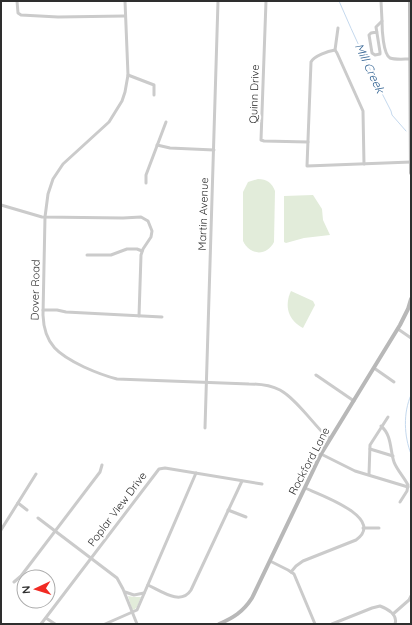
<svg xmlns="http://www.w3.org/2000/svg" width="412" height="625" viewBox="0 0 412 625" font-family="Quicksand,sans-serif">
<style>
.green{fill:#e2ecda}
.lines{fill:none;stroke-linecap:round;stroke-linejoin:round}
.stream{stroke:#c5d9ee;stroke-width:1}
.minor{stroke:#cbcbcb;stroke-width:3}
.secondary{stroke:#b8b8b8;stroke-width:4}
.labels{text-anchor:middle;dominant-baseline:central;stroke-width:4;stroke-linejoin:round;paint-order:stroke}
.street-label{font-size:11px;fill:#2e2e2e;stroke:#fff}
.water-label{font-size:12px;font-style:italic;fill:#366695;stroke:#fff}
</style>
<rect width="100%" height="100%" fill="#fff"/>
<g class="green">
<path d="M258 179C267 179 272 183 275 191L274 242C267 256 250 256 243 241V192L248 182Z"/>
<path d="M313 195 322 209 323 220 330 235 304 238 286 243 284 242V196Z"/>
<path d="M291 291 313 301 315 305 303 328C288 320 284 306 291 291Z"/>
<path d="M128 596 134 597H141L137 607 134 610 132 609Z"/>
</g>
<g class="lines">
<g class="stream">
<path d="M339 1C355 38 372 75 391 111L392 115 406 131"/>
<path d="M411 395C403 413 404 436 411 454"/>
</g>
<g class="minor">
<path d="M17 1 18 13 21 15 58 17 125 16"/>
<path d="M125 1 128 75 125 92 122 101 109 122 63 164 53 179 48 194 45 217 43 315C44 345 59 355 84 367 95 372 105 376 117 379L249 384C259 384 270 385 280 390 295 398 312 422 325 435L330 438"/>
<path d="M266 1 261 140 264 141 308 142"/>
<path d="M382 21C382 29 383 54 390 58 395 60 404 59 410 59"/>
<path d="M338 28 335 50 337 53 363 111 364 164"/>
<path d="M377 32 371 33 369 35 372 53 375 55 380 54V52L376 27 382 21 381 1"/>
<path d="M335 50C328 51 314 56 311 62L307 166 411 162"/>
<path d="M128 75 154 85V95"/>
<path d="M157 145 170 148 214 150"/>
<path d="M146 183V175L166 122"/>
<path d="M1 205 42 217 123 218 141 217 148 221 152 231 151 237 143 249 141 255 139 316"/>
<path d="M87 255H111L127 249H137L142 251"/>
<path d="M43 310H57L66 312 162 317"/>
<path d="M398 329 411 338"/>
<path d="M374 368 394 382"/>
<path d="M316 375 354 401"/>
<path d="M381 426C392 435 390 451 394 462 397 470 404 477 408 485L407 491 400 502"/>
<path d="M205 428 218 1"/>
<path d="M370 449 393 456"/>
<path d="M321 454 355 471 408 487"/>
<path d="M369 474 370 445 388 417"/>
<path d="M18 503 27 510"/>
<path d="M228 510 246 517"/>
<path d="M38 518 117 578 123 589 137 624"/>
<path d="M363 528H379"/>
<path d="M1 530 36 474"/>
<path d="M270 561 288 570 294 574 315 624"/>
<path d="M291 572 296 566 303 561 356 540C387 518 318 494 305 488"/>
<path d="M14 582 21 576 100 472 102 465"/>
<path d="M148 585C161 591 181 606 191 590L242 481"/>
<path d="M125 592 134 595 144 593"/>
<path d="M393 614 409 600 411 596"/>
<path d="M46 618 55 624"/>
<path d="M41 624 159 469 165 468 262 484"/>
<path d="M105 624 137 610 196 473"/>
<path d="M332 624 372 608 380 606C388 609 398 615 395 624"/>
</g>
<g class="secondary">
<path d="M410 1 411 173"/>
<path d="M219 624C233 618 243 612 252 598L321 454 400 325 408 309 411 299"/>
</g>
</g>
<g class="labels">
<g class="street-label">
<text transform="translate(254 94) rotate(-88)">Quinn Drive</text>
<text transform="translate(203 214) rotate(-88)">Martin Avenue</text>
<text transform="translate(35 290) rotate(-89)">Dover Road</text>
<text transform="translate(309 461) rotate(-62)">Rockford Lane</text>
<text transform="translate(117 509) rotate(-53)">Poplar View Drive</text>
</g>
<g class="water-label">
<text transform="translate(370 68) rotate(65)">Mill Creek</text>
</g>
</g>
<rect width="412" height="625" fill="none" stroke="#2e2e2e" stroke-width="4"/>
<g transform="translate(36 589) rotate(266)"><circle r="19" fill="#ffffff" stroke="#ababab"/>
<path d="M0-3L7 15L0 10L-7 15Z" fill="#f12a23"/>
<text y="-6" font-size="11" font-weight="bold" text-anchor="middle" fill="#2e2e2e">N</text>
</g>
</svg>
